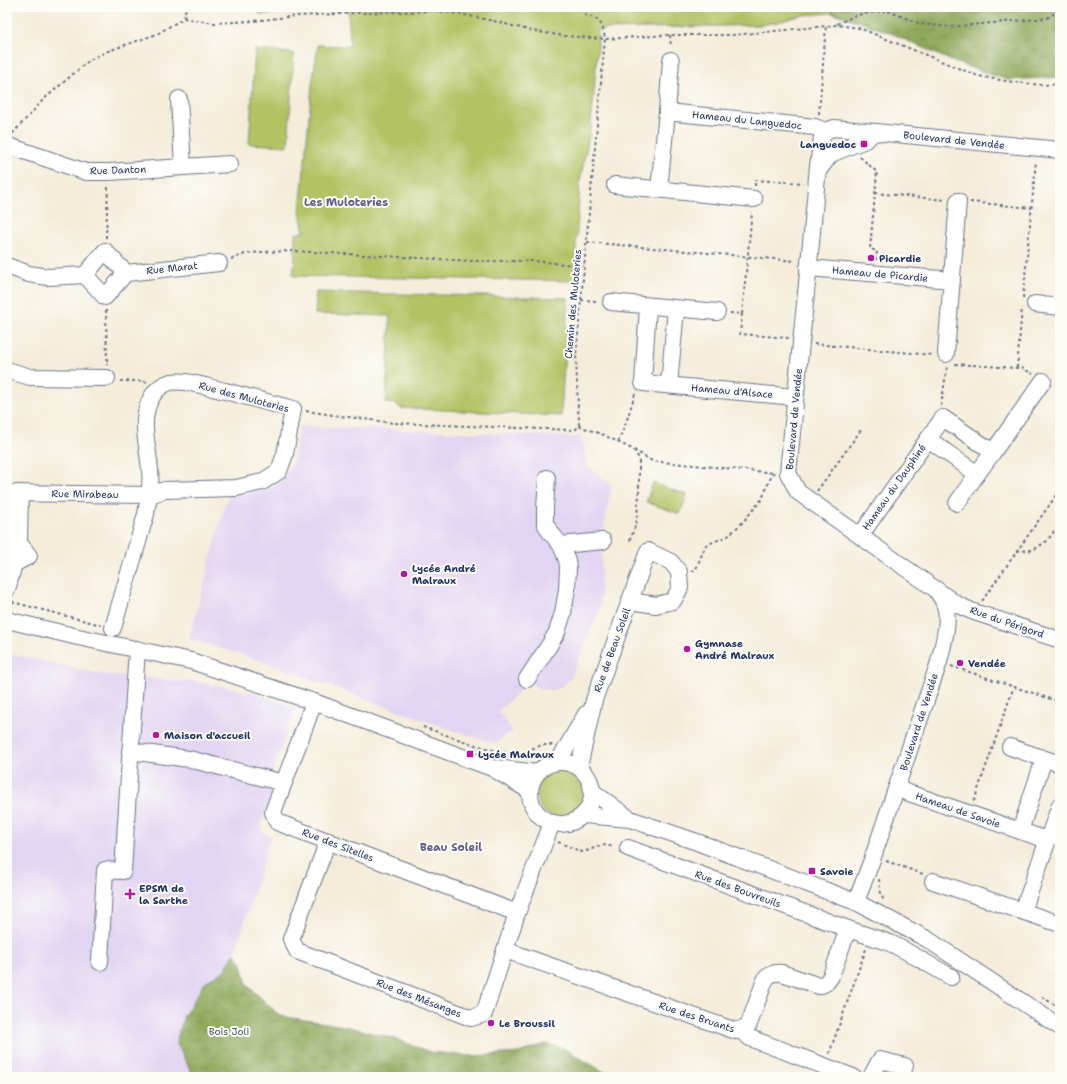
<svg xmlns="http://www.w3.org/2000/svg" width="1067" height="1084" viewBox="0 0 1067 1084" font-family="'Shantell Sans',sans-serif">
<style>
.built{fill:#e2d4f3}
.grass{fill:#b3c264;stroke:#677861}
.forest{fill:url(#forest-crowns);stroke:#546c5c}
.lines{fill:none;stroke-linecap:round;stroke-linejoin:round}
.minor-casing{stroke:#677289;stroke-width:18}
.path{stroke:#677289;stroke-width:2;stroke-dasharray:3 3;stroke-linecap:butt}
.minor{stroke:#fff;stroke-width:16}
.poi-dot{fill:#b5179e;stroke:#fdfcf7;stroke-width:1.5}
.labels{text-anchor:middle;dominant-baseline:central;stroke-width:4;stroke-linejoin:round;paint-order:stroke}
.street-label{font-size:10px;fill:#1b2f5e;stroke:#fdfcf7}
.poi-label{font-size:10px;font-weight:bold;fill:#1b2f5e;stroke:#fdfcf7;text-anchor:start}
.park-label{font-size:10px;fill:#495b60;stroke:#fdfcf7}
.neighbourhood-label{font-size:11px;font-weight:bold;fill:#605c84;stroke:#fdfcf7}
</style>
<defs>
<pattern id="forest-crowns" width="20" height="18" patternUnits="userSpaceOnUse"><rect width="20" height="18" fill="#8ea85a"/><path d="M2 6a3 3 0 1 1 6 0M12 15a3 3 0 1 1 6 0" fill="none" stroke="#73894e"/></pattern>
</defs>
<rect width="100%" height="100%" fill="#fdfcf7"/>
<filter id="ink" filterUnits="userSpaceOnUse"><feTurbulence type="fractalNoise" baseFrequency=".025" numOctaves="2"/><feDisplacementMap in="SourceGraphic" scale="8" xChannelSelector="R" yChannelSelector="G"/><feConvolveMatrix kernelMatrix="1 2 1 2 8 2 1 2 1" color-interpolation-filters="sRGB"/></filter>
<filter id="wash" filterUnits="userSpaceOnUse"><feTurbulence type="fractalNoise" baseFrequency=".012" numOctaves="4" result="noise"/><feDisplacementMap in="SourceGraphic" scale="16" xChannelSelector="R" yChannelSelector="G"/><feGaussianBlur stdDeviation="0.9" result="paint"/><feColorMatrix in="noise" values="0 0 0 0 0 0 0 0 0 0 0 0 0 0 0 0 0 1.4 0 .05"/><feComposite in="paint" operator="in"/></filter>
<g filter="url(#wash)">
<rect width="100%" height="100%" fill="#f5edda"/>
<g class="built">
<path d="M300 426 582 437 587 466 612 485 605 519 602 548 600 608 585 645 570 679 561 687 553 690H541L537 688 530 682 498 711 513 731 496 743 486 741 432 723 278 667 233 652 189 639 228 495 264 491 279 483 291 468Z"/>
<path d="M7 653 100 674 177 681H193L256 693 296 708 272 772 279 775 261 825 262 832 271 836 235 953 224 971 205 982 184 1016 177 1041 194 1077H7Z"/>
</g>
<g class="grass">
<path d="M259 7H337L299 10 260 15Z"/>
<path d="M348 7H832V13L803 15 778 22 761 25 607 29 597 31 598 46 591 125 580 181 574 281 293 276 295 256V234L304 232 300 212 312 85 318 45 350 46Z"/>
<path d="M255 50 294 53 288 146 249 144Z"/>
<path d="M316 292 568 298 561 416 400 408 397 404 386 403 390 316 315 314Z"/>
<path d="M653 483 687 495 680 514 646 502Z"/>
<circle cx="561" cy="793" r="25"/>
</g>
<g class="forest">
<path d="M832 7H1060V77L1008 80 954 62 893 34 855 20 832 13Z"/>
<path d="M235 953 242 964 247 985 280 1016 344 1026 393 1038 430 1052 473 1056 520 1053 545 1044 563 1048 604 1072 623 1077H194L176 1042 184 1016 205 982 224 971Z"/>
</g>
</g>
<g filter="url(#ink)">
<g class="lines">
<defs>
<g id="minor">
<path d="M667 112 815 127 825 131"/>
<path d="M9 146 86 172H109L183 167 179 99"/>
<path d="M1060 150 834 128 825 131 822 137 818 166 811 243 788 473 798 492 877 548 958 605 974 612 1060 640"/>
<path d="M183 167 230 164"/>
<path d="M818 171 831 154 865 140 875 132"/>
<path d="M615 185 754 199"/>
<path d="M659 189 667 112 671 60"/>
<path d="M7 266 29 274 48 277 85 275 105 251 126 273 105 297 85 275"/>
<path d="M808 268 952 280"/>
<path d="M126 273 219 263"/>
<path d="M611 302 717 312"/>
<path d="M1035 304 1060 307"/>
<path d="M648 306 643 383 795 397"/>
<path d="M946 354 958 201"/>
<path d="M7 370 30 377 107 378"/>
<path d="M669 385 676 309"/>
<path d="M993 452 1043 381"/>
<path d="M7 493 149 495 165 490 236 488 262 482 279 471 285 454 293 409C270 403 247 397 225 391 210 388 185 379 171 382 154 386 146 404 145 420 144 437 149 454 150 471 152 485 148 500 146 514L113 628"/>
<path d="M957 503 977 474"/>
<path d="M860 536 928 439 977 474 993 452 943 418 928 439"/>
<path d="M561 545 603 541"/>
<path d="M7 553 14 564 29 556 19 543 20 493"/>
<path d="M7 590 14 564"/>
<path d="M7 620 78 637 191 661 314 702 492 768 530 791"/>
<path d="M527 679 550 644 557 632 563 613 567 589 568 568 567 560 561 545 550 532 545 523V508L547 478"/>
<path d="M314 702 273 812 277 822 517 913"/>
<path d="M1010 747 1060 764"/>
<path d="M130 751 189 759 284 783"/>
<circle cx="561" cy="793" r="31"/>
<path d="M558 762 586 714"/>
<path d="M579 767 594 700 648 551 671 562 679 572 680 588 673 601 656 605 630 601"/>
<path d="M497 768 537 773"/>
<path d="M897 789 1047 840"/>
<path d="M593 792 630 819"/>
<path d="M584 815 630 819 697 842 856 902 927 939 1060 1027"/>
<path d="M1020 831 1044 759"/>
<path d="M328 841 291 939 297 951 471 1018 484 1014 517 913 552 823"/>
<path d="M628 848 848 929 890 943 904 950 951 977"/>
<path d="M933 881 1060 924"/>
<path d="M856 902 873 857 939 662C943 644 951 619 944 603 942 598 938 593 936 589"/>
<path d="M1023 911 1060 805"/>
<path d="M505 950 736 1031C742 1030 745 1028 749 1024L765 980C769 974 774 972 782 973L819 986C826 984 828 981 831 976L848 929"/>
<path d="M100 962 105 870 123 871 137 649"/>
<path d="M740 1030 750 1038 853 1077"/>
<path d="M871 1077 880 1060 905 1066 901 1077"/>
</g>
</defs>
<use href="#minor" class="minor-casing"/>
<g class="path">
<path d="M868 7 875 11"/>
<path d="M888 11 921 24 949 27 1047 18 1060 10"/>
<path d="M184 18 186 7"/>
<path d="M837 24 856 15 876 12 888 11 903 7"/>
<path d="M670 35 671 47"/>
<path d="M819 114 826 26"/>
<path d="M12 133 14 132 43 100 86 63 95 57 108 51 157 34 184 18 214 23 253 21 296 16 358 13 436 11 460 14 494 21 532 31 565 36 605 39 670 35H733L837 25 859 28 978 76 1006 81 1041 85 1060 84"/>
<path d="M860 157 877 172 870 249 877 251 876 260"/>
<path d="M755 186V180L803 183"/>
<path d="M875 193 946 200"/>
<path d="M970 202 1032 208"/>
<path d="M106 238 108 185"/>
<path d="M587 242 796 261"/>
<path d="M231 259 245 254 261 252 293 251 474 261H535L584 266"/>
<path d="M1023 298 1036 161"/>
<path d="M581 300 598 301"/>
<path d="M106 310 107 365"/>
<path d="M730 313 742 314 740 334 789 338"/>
<path d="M742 314 752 212"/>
<path d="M814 344 933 355"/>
<path d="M955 364 1017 368H1022L1033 374"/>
<path d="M1017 368 1022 308"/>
<path d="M120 381H141L147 382"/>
<path d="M941 406 947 367"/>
<path d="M306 411 340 416 395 423 570 430 576 429 579 426V419L578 410 576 355 605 39C602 20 599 19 581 14"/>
<path d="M579 426 604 435 634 450 638 457 639 462V496L636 524 629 543"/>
<path d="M618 442 626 423 635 394"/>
<path d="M634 450 652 461 775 473"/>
<path d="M817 491 861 430"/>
<path d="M1017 551 1033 550 1047 541 1060 523"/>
<path d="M692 571H695L706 545 728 536 743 522 762 499 773 472"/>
<path d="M982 601 1060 490"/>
<path d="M12 602 101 625"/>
<path d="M951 666 1060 702"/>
<path d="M423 727 475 745 497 751 517 754 542 745H553"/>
<path d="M974 801 1014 686"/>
<path d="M558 842 582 852 590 850 598 846 606 845 614 847"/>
<path d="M886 861 923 874"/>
<path d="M879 879 880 890 884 902"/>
<path d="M1042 997 1060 1008"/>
<path d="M829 1054 866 949"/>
</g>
<use href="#minor" class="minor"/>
</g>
</g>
<g class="poi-dot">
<rect x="860" y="140" width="8" height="8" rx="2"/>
<circle cx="871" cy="258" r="4"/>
<circle cx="404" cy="574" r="4"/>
<circle cx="687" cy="649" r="4"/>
<circle cx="960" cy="663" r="4"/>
<circle cx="156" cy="735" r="4"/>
<rect x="466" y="750" width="8" height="8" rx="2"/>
<rect x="808" y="867" width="8" height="8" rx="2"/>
<path d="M128 888h4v4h4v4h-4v4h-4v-4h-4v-4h4z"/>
<circle cx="491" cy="1023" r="4"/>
</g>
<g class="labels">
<g class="street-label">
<text transform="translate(747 120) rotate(6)">Hameau du Languedoc</text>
<text transform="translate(954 140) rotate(6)">Boulevard de Vendée</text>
<text transform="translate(118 170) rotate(-2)">Rue Danton</text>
<text transform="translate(172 268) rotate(-6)">Rue Marat</text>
<text transform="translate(880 274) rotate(5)">Hameau de Picardie</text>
<text transform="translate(573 304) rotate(-85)">Chemin des Muloteries</text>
<text transform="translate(732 391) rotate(5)">Hameau d'Alsace</text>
<text transform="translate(244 397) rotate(15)">Rue des Muloteries</text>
<text transform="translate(794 419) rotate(-85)">Boulevard de Vendée</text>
<text transform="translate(894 487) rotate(-55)">Hameau du Dauphiné</text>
<text transform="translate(85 494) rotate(1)">Rue Mirabeau</text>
<text transform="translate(1007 622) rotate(19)">Rue du Périgord</text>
<text transform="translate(612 650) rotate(-70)">Rue de Beau Soleil</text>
<text transform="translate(919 722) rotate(-72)">Boulevard de Vendée</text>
<text transform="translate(958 810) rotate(19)">Hameau de Savoie</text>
<text transform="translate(338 845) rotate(21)">Rue des Sitelles</text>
<text transform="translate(738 889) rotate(20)">Rue des Bouvreuils</text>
<text transform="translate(419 998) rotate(21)">Rue des Mésanges</text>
<text transform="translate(697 1017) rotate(18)">Rue des Bruants</text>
</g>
<g class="poi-label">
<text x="856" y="144" text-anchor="end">Languedoc</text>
<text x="879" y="258">Picardie</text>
<text x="412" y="568">Lycée André<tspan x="412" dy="12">Malraux</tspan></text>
<text x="695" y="643">Gymnase<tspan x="695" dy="12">André Malraux</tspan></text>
<text x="968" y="663">Vendée</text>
<text x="164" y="735">Maison d'accueil</text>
<text x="478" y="754">Lycée Malraux</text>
<text x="820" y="871">Savoie</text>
<text x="139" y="888">EPSM de<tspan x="139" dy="12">la Sarthe</tspan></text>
<text x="499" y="1023">Le Broussil</text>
</g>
<g class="park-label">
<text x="229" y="1031">Bois Joli</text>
</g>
<g class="neighbourhood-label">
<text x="346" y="202">Les Muloteries</text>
<text x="451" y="847">Beau Soleil</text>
</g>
</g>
<rect width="1067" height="1084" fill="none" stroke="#fdfcf7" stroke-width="24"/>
</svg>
